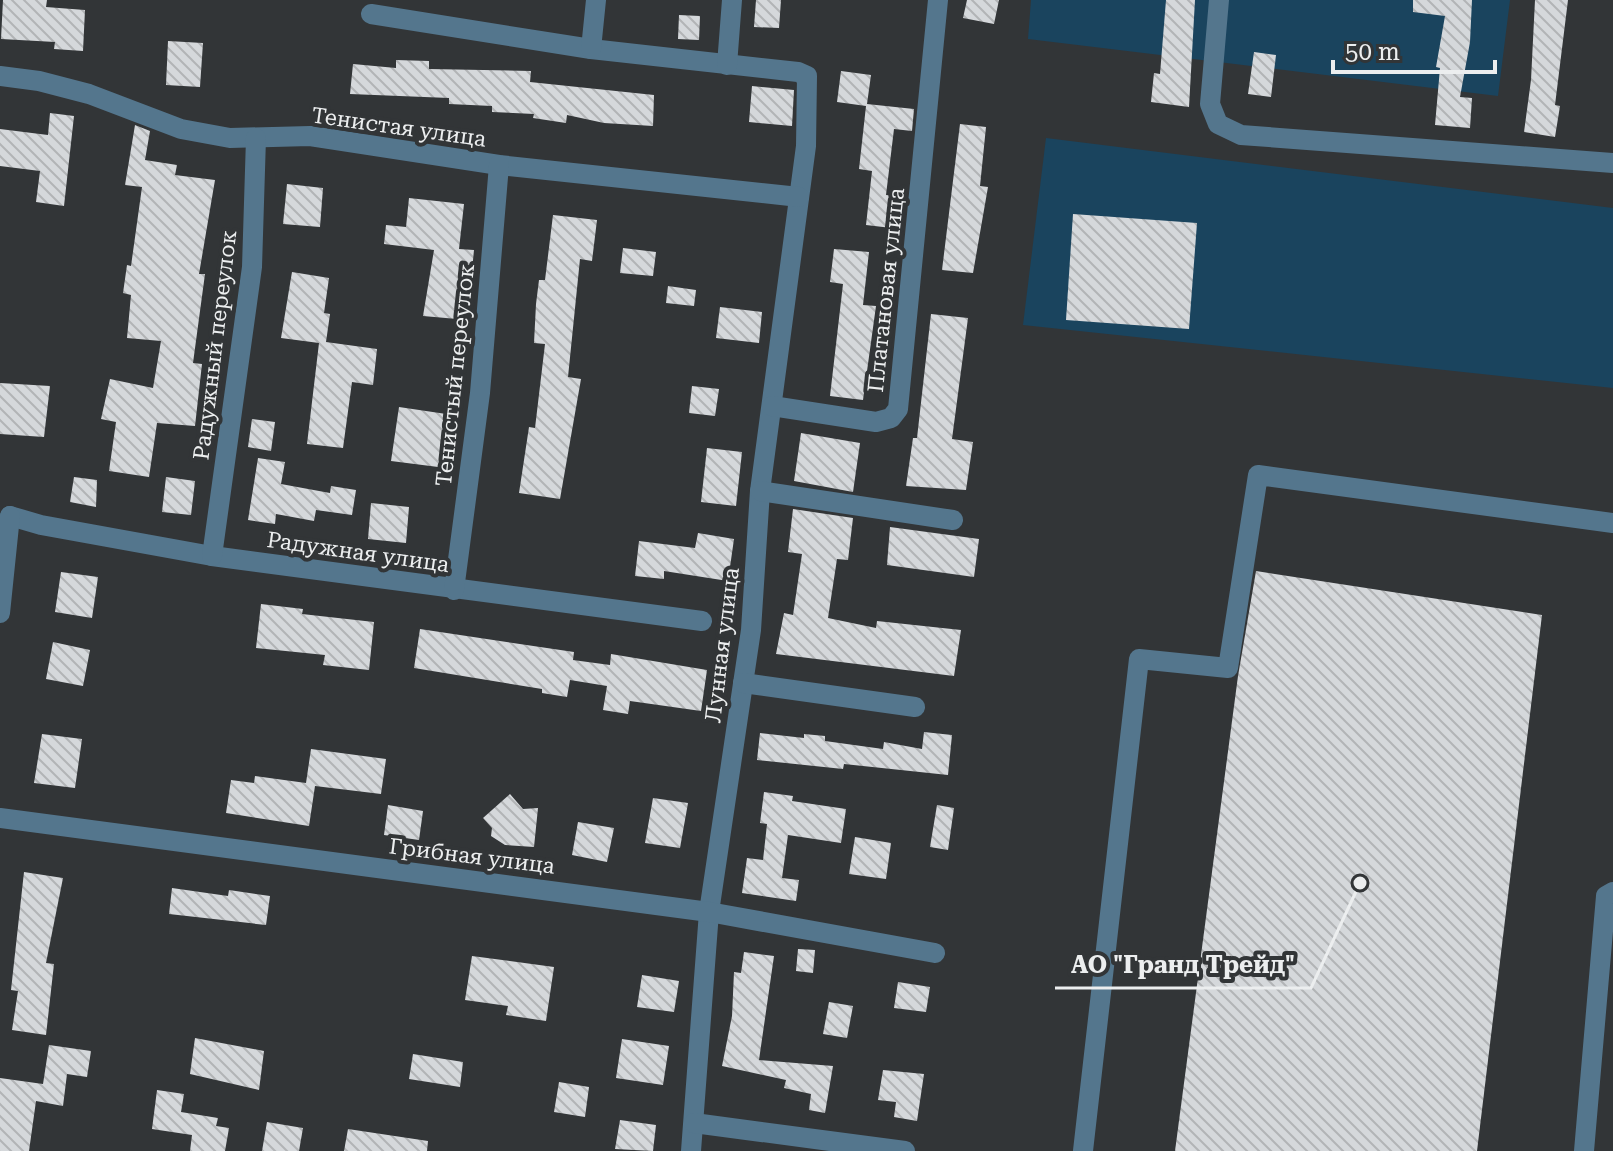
<svg xmlns="http://www.w3.org/2000/svg" width="1613" height="1151" viewBox="0 0 1613 1151" font-family="'Roboto Serif',serif">
<style>
.grass{fill:#1a445e}
.building{fill:url(#building-back-hatch)}
.lines{fill:none;stroke-linecap:round;stroke-linejoin:round}
.minor{stroke:#54768d;stroke-width:20}
.labels{text-anchor:middle;dominant-baseline:central;stroke-width:8;stroke-linejoin:round;paint-order:stroke}
.street-label{font-size:22px;fill:#eceeef;stroke:#323537}
.leader{fill:none;stroke:#eceeef;stroke-width:3}
.callout-dot{fill:#eceeef;stroke:#323537;stroke-width:3}
.callout-label{font-size:24px;text-anchor:middle;font-weight:bold;fill:#eceeef;stroke:#323537;stroke-width:8;stroke-linejoin:round;paint-order:stroke}
</style>
<defs>
<pattern id="building-back-hatch" width="6" height="6" patternUnits="userSpaceOnUse" patternTransform="scale(2)"><rect width="6" height="6" fill="#d5d8db"/><path d="M-1 5l2 2M0 0l6 6M5-1l2 2" fill="none" stroke="#b2b4b6"/></pattern>
</defs>
<rect width="100%" height="100%" fill="#323537"/>
<g class="grass">
<path d="M1031 0H1510L1498 96 1028 39Z"/>
<path d="M1046 138 1613 208V388L1023 325Z"/>
</g>
<g class="building">
<path d="M3 0H47L46 7 85 10 83 51 54 49 55 42 1 39Z"/>
<path d="M756 0H781L779 28 754 27Z"/>
<path d="M967 0H999L994 24 963 18Z"/>
<path d="M1166 0H1195L1189 107 1151 102 1154 73 1160 74Z"/>
<path d="M1413 0H1472L1470 42 1460 97 1472 98 1470 128 1435 125 1440 68 1436 67 1445 16 1413 12Z"/>
<path d="M1535 0H1568L1555 105 1560 106 1555 137 1524 132 1531 80Z"/>
<path d="M679 15 700 16 699 40 678 39Z"/>
<path d="M168 41 203 43 200 87 166 85Z"/>
<path d="M1254 52 1276 55 1271 97 1248 94Z"/>
<path d="M396 60 429 61V69L531 71 530 82 654 95 653 126 604 123 567 115 566 123 533 118 534 114 492 112V106L449 104V98L350 94 353 64 396 68Z"/>
<path d="M841 71 871 75 867 104 914 109 912 131 894 129 886 195 904 197 900 229 866 225 872 171 859 169 866 106 837 102Z"/>
<path d="M752 86 794 90 792 126 749 122Z"/>
<path d="M50 113 74 116 64 206 36 202 40 171 0 166V129L48 135Z"/>
<path d="M960 124 986 127 980 186 988 187 973 273 942 270Z"/>
<path d="M135 125 150 131 145 160 177 165 175 175 215 180 199 274H205L193 363 202 364 195 426 157 423 149 477 109 471 116 422 101 419 110 379 153 388 161 341 127 338 131 295 123 293 127 265 131 266 142 187 125 185Z"/>
<path d="M287 184 323 188 320 227 283 224Z"/>
<path d="M409 198 464 204 459 249 474 250 471 281 462 280 457 319 423 316 434 250 384 244 386 225 406 227Z"/>
<path d="M1073 214 1197 223 1189 329 1066 320Z"/>
<path d="M553 215 597 220 592 261 580 259 568 377 581 379 560 499 519 493 529 427 535 428 545 344 534 343 536 304 539 280H545Z"/>
<path d="M623 248 656 252 653 276 620 273Z"/>
<path d="M834 249 869 252 863 305 876 306 863 400 830 396 843 284 830 282Z"/>
<path d="M292 272 329 278 324 313 330 314 326 342 377 349 373 385 352 382 343 448 307 444 319 343 281 338Z"/>
<path d="M668 286 696 290 694 306 666 303Z"/>
<path d="M720 307 762 312 759 343 716 338Z"/>
<path d="M931 314 968 318 952 439 973 442 966 490 906 486 913 438H917Z"/>
<path d="M0 383 50 386 44 437 0 434Z"/>
<path d="M692 386 719 389 715 416 689 413Z"/>
<path d="M399 407 453 415 446 468 391 461Z"/>
<path d="M252 419 275 422 271 451 248 447Z"/>
<path d="M801 433 860 443 853 492 794 481Z"/>
<path d="M707 448 742 452 736 506 701 502Z"/>
<path d="M258 458 285 462 281 484 330 493 331 486 356 490 352 515 316 510 314 521 276 514 275 524 248 520Z"/>
<path d="M74 477 97 480 96 507 70 502Z"/>
<path d="M166 477 195 481 191 515 162 512Z"/>
<path d="M371 503 409 507 406 543 368 539Z"/>
<path d="M793 509 853 518 848 560 837 559 828 618 876 628 877 621 961 630 954 676 776 654 784 613 793 615 802 554 788 552Z"/>
<path d="M890 527 979 539 974 577 887 565Z"/>
<path d="M698 533 734 539 728 581 664 571V579L635 576 639 541 695 548Z"/>
<path d="M1256 571 1542 615 1477 1151H1175L1238 676Z"/>
<path d="M61 572 98 577 92 618 55 612Z"/>
<path d="M261 604 303 609 302 614 374 622 369 670 323 665 325 655 256 648Z"/>
<path d="M420 629 574 652 573 660 610 665 611 654 707 670 701 711 630 701 628 714 603 710 607 686 570 680 567 697 542 693V689L414 668Z"/>
<path d="M53 642 90 650 83 686 46 679Z"/>
<path d="M924 732 952 735 948 775 844 764 843 769 757 760 760 733 804 738V734L825 736V741L883 749 884 742 922 749Z"/>
<path d="M42 734 82 739 75 788 34 783Z"/>
<path d="M311 749 386 759 381 794 315 786 309 826 226 813 231 780 254 783 255 776 306 783Z"/>
<path d="M764 792 793 796 792 801 846 809 841 843 788 835 782 878 799 880 796 901 742 893 747 858 763 860 767 824 760 823Z"/>
<path d="M510 794 523 809 538 808 534 847 505 845 491 836 492 828 483 818Z"/>
<path d="M653 798 688 803 680 848 645 843Z"/>
<path d="M388 805 423 811 419 840 384 835Z"/>
<path d="M937 805 954 808 948 850 930 847Z"/>
<path d="M578 822 614 828 607 862 572 855Z"/>
<path d="M855 837 891 843 886 879 849 874Z"/>
<path d="M24 872 63 878 46 963 54 964 46 1035 12 1030 18 991 11 990Z"/>
<path d="M172 888 228 896 229 890 270 896 266 925 169 914Z"/>
<path d="M798 949 815 950 813 973 796 971Z"/>
<path d="M744 952 774 956 759 1060 833 1066 825 1113 809 1110 811 1094 784 1088 786 1080 722 1066 732 1016 734 972 741 973Z"/>
<path d="M472 956 554 967 546 1021 506 1015 508 1006 465 1000Z"/>
<path d="M642 975 679 981 674 1012 637 1007Z"/>
<path d="M898 982 930 987 926 1012 894 1008Z"/>
<path d="M829 1002 853 1006 847 1038 823 1034Z"/>
<path d="M195 1038 264 1051 259 1090 190 1074Z"/>
<path d="M622 1039 669 1046 663 1085 616 1078Z"/>
<path d="M49 1045 91 1051 87 1077 67 1074 63 1106 36 1101 29 1151H0V1078L43 1084Z"/>
<path d="M413 1054 463 1062 460 1087 409 1079Z"/>
<path d="M883 1070 924 1074 917 1121 894 1117 896 1102 878 1100Z"/>
<path d="M559 1082 589 1087 585 1117 554 1112Z"/>
<path d="M157 1090 184 1094 181 1112 218 1118 216 1126 229 1128 225 1151H190L192 1135 152 1129Z"/>
<path d="M620 1120 656 1125 653 1151 615 1149Z"/>
<path d="M267 1122 303 1128 299 1151H262Z"/>
<path d="M348 1129 428 1141 427 1151H344Z"/>
</g>
<g class="lines">
<g class="minor">
<path d="M1219 0 1210 104 1218 124 1241 135 1613 163"/>
<path d="M371 14 591 49 798 72 807 76 806 146 760 491 751 630 709 912 691 1151"/>
<path d="M591 49 596 0"/>
<path d="M727 65 732 0"/>
<path d="M0 76 39 81 89 94 181 129 230 138 310 136 499 165 799 197"/>
<path d="M772 406 876 422 891 418 898 409 938 0"/>
<path d="M760 491 953 520"/>
<path d="M10 516 41 525 212 556 702 621"/>
<path d="M212 556 252 267 256 138"/>
<path d="M454 590 480 393 499 165"/>
<path d="M0 613 10 516"/>
<path d="M743 683 915 707"/>
<path d="M0 818 709 912 935 953"/>
<path d="M694 1123 905 1151"/>
<path d="M1083 1151 1139 659 1228 668 1258 475 1613 523"/>
<path d="M1584 1151 1606 896 1613 892"/>
</g>
</g>
<g class="labels">
<g class="street-label">
<text transform="translate(399 127) rotate(8)">Тенистая улица</text>
<text transform="translate(886 290) rotate(-84)">Платановая улица</text>
<text transform="translate(215 345) rotate(-83)">Радужный переулок</text>
<text transform="translate(455 375) rotate(-84)">Тенистый переулок</text>
<text transform="translate(358 552) rotate(8)">Радужная улица</text>
<text transform="translate(722 645) rotate(-83)">Лунная улица</text>
<text transform="translate(472 856) rotate(7)">Грибная улица</text>
</g>
</g>
<path class="leader" d="M1360 883L1311 988H1055"/>
<circle class="callout-dot" cx="1360" cy="883" r="8"/>
<g class="callout-label">
<text x="1183" y="973">АО "Гранд Трейд"</text>
</g>
<path d="M1333 60v12h162v-12" fill="none" stroke="#eceeef" stroke-width="4"/>
<text x="1345" y="60" font-size="24" fill="#eceeef" stroke="#323537" stroke-width="6" paint-order="stroke">50 m</text>
</svg>
